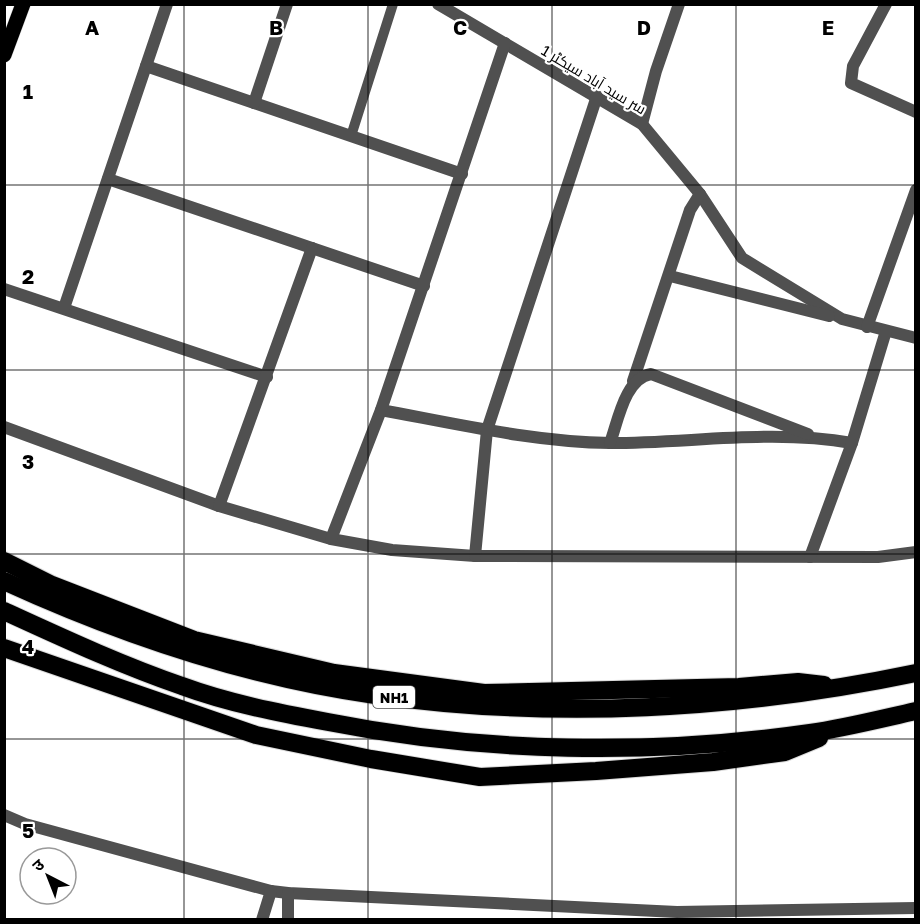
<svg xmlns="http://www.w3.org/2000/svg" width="920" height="924" viewBox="0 0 920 924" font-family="'Golos Text',Cairo,'Noto Sans Devanagari',sans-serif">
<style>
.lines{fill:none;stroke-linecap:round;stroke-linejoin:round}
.primary-casing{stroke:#dbdbdb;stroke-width:16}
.highway-casing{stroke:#dbdbdb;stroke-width:20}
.lane{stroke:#505050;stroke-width:10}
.street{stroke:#505050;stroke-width:12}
.primary{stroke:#000;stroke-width:15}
.highway{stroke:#000;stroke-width:18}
.grid{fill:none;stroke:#000;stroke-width:1.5;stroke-opacity:0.55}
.labels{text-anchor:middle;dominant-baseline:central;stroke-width:4.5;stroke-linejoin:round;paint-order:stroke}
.shield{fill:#fff;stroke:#4c4c4c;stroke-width:1.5}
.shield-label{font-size:14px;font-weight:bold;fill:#000}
.street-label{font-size:15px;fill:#000;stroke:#fff}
.grid-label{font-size:20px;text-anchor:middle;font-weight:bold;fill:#000;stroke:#fff;stroke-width:4.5;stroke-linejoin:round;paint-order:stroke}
</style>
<rect width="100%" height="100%" fill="#fff"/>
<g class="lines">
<defs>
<path id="primary" d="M4 55 23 4"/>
<g id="highway">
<path d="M4 561 52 585 194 640 334 673 484 693 739 687 798 682 824 685"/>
<path d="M4 581C122 635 247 677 375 695 554 720 739 710 916 673"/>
<path d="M4 611C63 638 121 665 182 686 228 703 279 713 328 722 485 753 650 756 810 733 845 728 880 719 916 711"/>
<path d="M4 648 256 735 371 759 480 777 596 771 713 762 785 752 819 738"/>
</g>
</defs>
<use href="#primary" class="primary-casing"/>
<use href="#highway" class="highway-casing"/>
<path class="lane" d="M351 136 393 4"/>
<g class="street">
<path d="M438 4 642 124 700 194 742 258 842 319 916 338"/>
<path d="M886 4 853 66 851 83 916 112"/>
<path d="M146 66 462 174"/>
<path d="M254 103 287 4"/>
<path d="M642 124 656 71 679 4"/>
<path d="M108 179 424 286"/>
<path d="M670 276 829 316"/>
<path d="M4 289 267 377"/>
<path d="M64 308 167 4"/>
<path d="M867 327 916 190"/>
<path d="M633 381 690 210 700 194"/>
<path d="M381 410C457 424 534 442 611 443 691 443 773 429 852 443"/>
<path d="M4 427 219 506 331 539 392 550 475 556 878 557 916 552"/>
<path d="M610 443C618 421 625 378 651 374L808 434"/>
<path d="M219 506 312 248"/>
<path d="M331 539 381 410 505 43"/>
<path d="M475 556 487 430 597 96"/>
<path d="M810 557 852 443 886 331"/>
<path d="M4 815 25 824 271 891 288 893 677 912 916 908"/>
<path d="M288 893V920"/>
<path d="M262 920 271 891"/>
</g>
<use href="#primary" class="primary"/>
<use href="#highway" class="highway"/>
</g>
<path class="grid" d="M184 4V920M368 4V920M552 4V920M736 4V920M4 185H916M4 370H916M4 554H916M4 739H916"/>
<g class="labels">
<rect class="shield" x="373" y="686" width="42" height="22" rx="4.5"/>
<g class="shield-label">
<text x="394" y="697">NH1</text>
</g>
<g class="street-label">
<text transform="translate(594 79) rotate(31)">سر سید آباد سیکٹر 1</text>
</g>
</g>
<g class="grid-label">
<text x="92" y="35">A</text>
<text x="276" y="35">B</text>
<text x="460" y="35">C</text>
<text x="644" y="35">D</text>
<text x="828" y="35">E</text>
<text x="28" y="99">1</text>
<text x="28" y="284">2</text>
<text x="28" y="469">3</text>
<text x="28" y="654">4</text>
<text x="28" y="838">5</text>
</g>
<rect width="920" height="924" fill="none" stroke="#000000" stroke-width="12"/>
<g transform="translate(48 876) rotate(318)"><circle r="28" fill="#ffffff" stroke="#999999" stroke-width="1.5"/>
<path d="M0-4.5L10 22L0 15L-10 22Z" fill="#000000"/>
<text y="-9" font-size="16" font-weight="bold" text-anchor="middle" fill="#000000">उ</text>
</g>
</svg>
